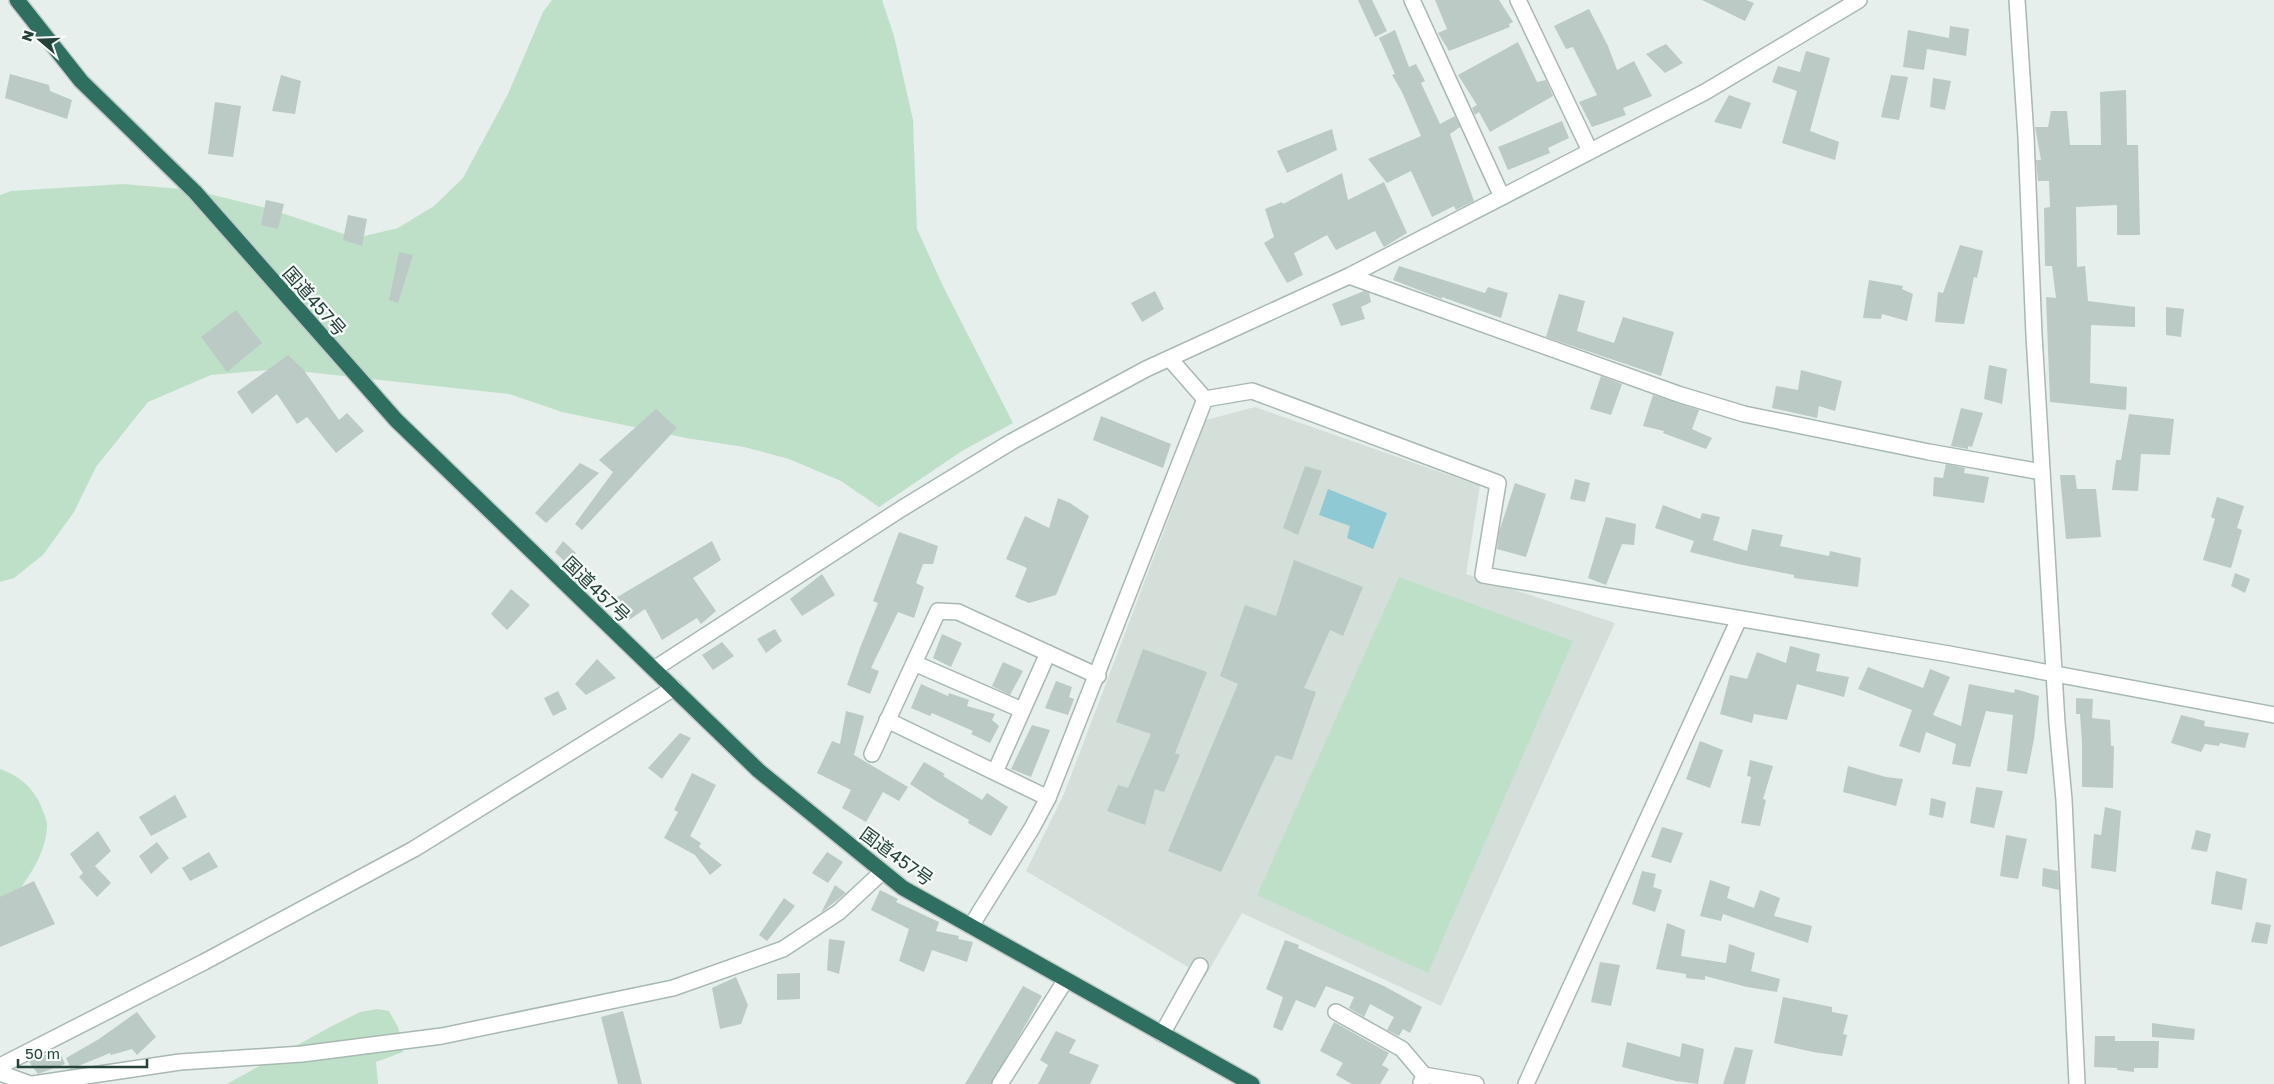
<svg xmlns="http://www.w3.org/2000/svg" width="2274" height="1084" viewBox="0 0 2274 1084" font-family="'Golos Text','Noto Sans JP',sans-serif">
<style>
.built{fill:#d4dfda}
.green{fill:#bfe0c8}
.water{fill:#8ec9d4}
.building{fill:#bbcac4}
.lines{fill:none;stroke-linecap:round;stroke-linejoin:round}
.minor-casing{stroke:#a8b8b2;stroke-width:18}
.highway-casing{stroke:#c2cac8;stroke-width:18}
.minor{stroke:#fff;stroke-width:15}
.highway{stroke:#2f6f62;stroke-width:15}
.labels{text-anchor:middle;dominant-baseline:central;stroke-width:4.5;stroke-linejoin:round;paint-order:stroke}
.street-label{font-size:18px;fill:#24423a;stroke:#f7fbf9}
</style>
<rect width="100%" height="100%" fill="#e6efeb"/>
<path class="built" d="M1255 407 1480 486 1466 574 1615 623 1441 1006 1242 913 1205 977 1026 871 1064 794 1206 420Z"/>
<g class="green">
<path d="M552 0H882L894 36 913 120 917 229 943 286 1013 423 962 451 879 507 841 481 789 459 744 447 686 438 562 412 509 394 279 369 211 375 148 402 96 467 74 512 43 555 14 578 0 582V195L11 191 123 184 193 190 270 209 356 238 398 228 434 206 463 178 508 94 543 12Z"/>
<path d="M1399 577 1573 641 1428 973 1257 895Z"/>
<path d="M0 769C18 775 34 788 41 806 43 812 47 819 47 824 47 858 20 889 0 915Z"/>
<path d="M378 1009 389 1011 398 1027 403 1052 376 1062 378 1084H227L332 1026 360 1012Z"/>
</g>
<path class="water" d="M1328 489 1387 513 1373 549 1347 538 1350 526 1319 515Z"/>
<g class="building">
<path d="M1358 0H1372L1387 31 1375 37Z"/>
<path d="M1435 0H1499L1513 22 1509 24 1510 27 1449 51 1438 33 1447 29Z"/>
<path d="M1702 0H1746L1754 3 1745 21Z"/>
<path d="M1589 9 1608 46 1617 70 1634 61 1652 96 1623 108 1626 115 1592 127 1579 102 1597 95 1573 47 1566 49 1554 26Z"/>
<path d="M1950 26 1969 29 1966 56 1927 49 1924 70 1903 67 1908 30 1949 38Z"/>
<path d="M1395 30 1409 67 1416 64 1425 81 1421 83 1440 124 1455 116 1460 127 1450 134 1474 201 1456 210 1454 206 1432 217 1411 171 1387 183 1368 159 1421 136 1402 92 1392 75 1395 74 1379 38Z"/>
<path d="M1518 42 1537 82 1546 80 1553 96 1490 132 1479 112 1475 115 1472 108 1477 105 1458 75Z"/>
<path d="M1666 44 1683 63 1665 73 1646 54Z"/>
<path d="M1806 51 1830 58 1810 131 1839 142 1835 160 1782 143 1797 91 1772 82 1778 66 1800 72Z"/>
<path d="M10 74 49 85 50 91 72 100 67 119 5 98Z"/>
<path d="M281 75 301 81 295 114 272 111Z"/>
<path d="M1891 75 1908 77 1899 120 1881 117Z"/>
<path d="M1933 78 1951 81 1945 110 1930 107Z"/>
<path d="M2126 90 2127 145H2138L2140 235H2117V205L2076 207 2077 267 2085 266 2088 301 2135 307V327L2091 325 2090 383 2127 387 2126 410 2050 402 2046 297 2056 298 2052 266H2045L2044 208 2050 207 2049 181H2038L2036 160H2041L2035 127H2048L2051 111H2067L2070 145H2101L2100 92Z"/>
<path d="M1729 95 1751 103 1741 129 1714 122Z"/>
<path d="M215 102 241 106 233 157 208 154Z"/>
<path d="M1562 121 1569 138 1548 148 1550 153 1508 170 1498 147Z"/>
<path d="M1332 129 1337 150 1287 173 1277 151Z"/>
<path d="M1342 173 1348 200 1384 182 1407 233 1384 247 1375 231 1336 250 1327 235 1294 253 1303 275 1287 283 1264 243 1274 237 1265 209 1282 202 1283 204Z"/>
<path d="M266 200 284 204 278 229 261 225Z"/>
<path d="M348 215 367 219 362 246 343 240Z"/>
<path d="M1960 245 1983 251 1977 278 1974 277 1964 324 1935 322 1938 292 1943 293Z"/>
<path d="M399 252 413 255 398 303 389 300Z"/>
<path d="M1399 266 1485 293 1488 287 1508 293 1501 318 1442 297V299L1393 280Z"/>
<path d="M1869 280 1903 286 1902 289 1913 294 1907 321 1882 314 1881 319 1863 318Z"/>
<path d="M1155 291 1164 309 1142 322 1131 303Z"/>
<path d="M1364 291 1369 293 1371 302 1361 307 1365 319 1341 326 1332 304Z"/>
<path d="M1559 294 1585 301 1577 331 1614 343 1623 317 1674 332 1661 376 1546 337Z"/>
<path d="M2166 307 2184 309 2181 337 2166 335Z"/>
<path d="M236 310 262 343 227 372 201 337Z"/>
<path d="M288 355 303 369 339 420 347 413 364 431 336 453 307 417 297 424 277 394 252 414 237 392Z"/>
<path d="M1989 365 2007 369 2002 404 1984 399Z"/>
<path d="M1801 370 1842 381 1835 411 1819 406 1817 418 1772 408 1776 386 1798 390Z"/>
<path d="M1601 376 1622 384 1611 415 1590 409Z"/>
<path d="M1653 395 1699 410 1692 429 1712 438 1706 449 1663 433 1664 431 1643 426Z"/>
<path d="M1961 408 1983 413 1972 447 1968 446V449L1951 446Z"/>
<path d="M656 409 677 428 582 530 575 524 613 472 599 460Z"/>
<path d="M2129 414 2174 419 2170 455 2141 454 2138 491 2112 490 2116 460H2121Z"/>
<path d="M1101 416 1171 444 1163 468 1093 440Z"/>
<path d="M580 463 599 473 546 523 535 513Z"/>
<path d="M1946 464 1965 468 1964 473 1989 477 1984 503 1933 496 1934 477 1943 478Z"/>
<path d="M1305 466 1322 471 1298 535 1283 528Z"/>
<path d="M2060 475H2075L2077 489H2096L2101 537 2066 539Z"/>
<path d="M1575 479 1590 483 1585 502 1570 499Z"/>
<path d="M1515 483 1546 494 1526 557 1497 549 1499 532Z"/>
<path d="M2217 497 2244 506 2237 528 2242 530 2231 568 2203 560 2215 519 2211 517Z"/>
<path d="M1058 498 1070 503 1089 516 1056 595 1029 603 1015 597 1027 568 1006 559 1025 516 1049 528Z"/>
<path d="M1663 505 1700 519 1702 513 1720 517 1713 540 1747 551 1752 529 1783 535 1780 546 1829 556 1830 551 1861 558 1858 587 1794 578V575L1738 564 1690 552 1694 541 1655 528Z"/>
<path d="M1606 517 1636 524 1634 545 1622 544 1606 585 1588 578Z"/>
<path d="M899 532 938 546 933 564H923L916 583 924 587 914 618 898 612 871 668 879 671 870 694 847 685 860 648 878 603 873 601Z"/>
<path d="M563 541 576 553 567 564 555 552Z"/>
<path d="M712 541 721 560 693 578 716 611 701 624 697 618 662 640 645 609 629 620 614 599Z"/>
<path d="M1294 560 1363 587 1343 636 1330 630 1304 688 1316 692 1292 760 1276 755 1221 872 1168 851 1238 684 1220 676 1245 605 1276 616Z"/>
<path d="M2235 573 2250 579 2245 593 2231 586Z"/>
<path d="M822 574 835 595 802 616 790 599Z"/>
<path d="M511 589 530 605 507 630 491 614Z"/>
<path d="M775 629 782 641 766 653 757 639Z"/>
<path d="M942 634 962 643 951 667 933 658Z"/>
<path d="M722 642 734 656 713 670 702 655Z"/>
<path d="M1790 646 1820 654 1816 671 1849 677 1844 697 1797 684 1787 720 1754 714 1752 723 1720 714 1730 675 1747 679 1757 652 1786 663Z"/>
<path d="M1143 649 1207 672 1175 753 1180 755 1164 792 1155 789 1145 825 1107 811 1118 785 1128 788 1151 734 1116 722Z"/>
<path d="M597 659 616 678 586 695 575 684Z"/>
<path d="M1003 662 1023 671 1010 695 992 686Z"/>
<path d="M1868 667 1923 688 1930 669 1950 677 1933 715 1961 726 1969 684 2014 693 2015 689 2039 696 2034 739 2027 774 2007 771 2013 715 1986 711 1970 767 1952 764 1956 744 1926 732 1920 753 1899 746 1912 710 1858 689Z"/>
<path d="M1056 681 1072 687 1069 697 1074 699 1068 715 1045 708Z"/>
<path d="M921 684 948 696 949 693 969 700 967 706 995 714 992 720 999 726 990 743 971 734 973 731 932 713 930 716 911 708Z"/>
<path d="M558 691 567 709 553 716 544 698Z"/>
<path d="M2076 698 2093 699 2092 718 2110 720 2111 746H2114L2113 788 2082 787V743L2080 714H2076Z"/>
<path d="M846 711 864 716 854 755 908 787 899 801 883 792 866 822 842 808 851 790 817 773 832 741 840 744Z"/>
<path d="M2181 715 2205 721 2204 726 2249 733 2245 748 2220 743 2219 746 2205 744 2201 752 2171 743Z"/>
<path d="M1032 725 1050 730 1031 777 1011 769Z"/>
<path d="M680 733 691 738 662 779 648 768Z"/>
<path d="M1700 741 1723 750 1710 788 1686 779Z"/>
<path d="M1750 760 1773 766 1763 799 1766 800 1760 826 1741 823 1751 777 1747 776Z"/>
<path d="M924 762 945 774 943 776 982 800 987 793 1008 807 991 836 968 823 969 820 936 801 910 784Z"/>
<path d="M1848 766 1886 777 1903 779 1896 806 1843 792Z"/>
<path d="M692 773 716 785 690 836 701 843 699 847 722 865 710 875 695 855 664 838 678 812 674 810Z"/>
<path d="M1976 787 2003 791 1994 828 1970 823Z"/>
<path d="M175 795 187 817 151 836 139 817Z"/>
<path d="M1931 798 1946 802 1943 818 1929 815Z"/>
<path d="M2105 807 2121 811 2116 872 2091 868 2094 834 2101 835Z"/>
<path d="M1662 827 1683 833 1671 863 1651 857Z"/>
<path d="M2196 830 2211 834 2207 852 2191 849Z"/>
<path d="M98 831 111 851 95 866 111 883 97 897 79 877 83 873 70 854Z"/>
<path d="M2006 835 2027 839 2018 879 2000 876Z"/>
<path d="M157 842 169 858 151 874 139 856Z"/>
<path d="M209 852 218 867 190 881 182 868Z"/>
<path d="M827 852 843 862 828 883 812 873Z"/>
<path d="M2043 868 2058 871 2059 890 2042 886Z"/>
<path d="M1642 871 1656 874 1653 887 1662 890 1655 912 1632 904Z"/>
<path d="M2216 871 2247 879 2242 910 2211 904Z"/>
<path d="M1710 880 1730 887 1727 898 1754 908 1760 890 1780 898 1774 916 1812 926 1808 943 1723 914 1721 921 1700 916Z"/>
<path d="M34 881 55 924 0 947V897Z"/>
<path d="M835 885 846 893 821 913Z"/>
<path d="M880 890 898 899 896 902 939 922 936 931 959 936 958 939 973 942 967 962 932 950 924 972 899 961 909 929 871 910Z"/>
<path d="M784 898 795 906 767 941 759 935Z"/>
<path d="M2256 922 2271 925 2267 944 2251 942Z"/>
<path d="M1667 923 1685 930 1681 956 1726 963 1729 944 1755 953 1751 971 1780 979 1777 992 1747 987 1705 976V980L1686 978V974L1656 969Z"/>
<path d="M829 939 845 941 839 974 827 970Z"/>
<path d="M1285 940 1299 945 1298 948 1384 986 1422 1007 1410 1033 1403 1029 1399 1036 1387 1030 1394 1017 1370 1004 1364 1017 1349 1008 1354 997 1326 986 1315 1008 1296 1000 1282 1031 1273 1027 1283 997 1266 989Z"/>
<path d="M1600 962 1620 965 1611 1006 1591 1002Z"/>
<path d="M800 973V999L777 1000V974Z"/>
<path d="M736 977 748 1005 741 1024 720 1029 712 988Z"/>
<path d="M1023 986 1042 996 1018 1038 991 1084H965Z"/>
<path d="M1783 997 1832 1007V1012L1848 1015 1843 1034 1847 1035 1842 1056 1813 1052 1774 1043Z"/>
<path d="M623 1011 642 1084H618L601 1017Z"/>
<path d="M137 1012 156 1037 137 1055 132 1049 111 1055 110 1053 71 1069 66 1058 99 1039Z"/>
<path d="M1334 1022 1389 1053 1382 1065 1389 1069 1380 1084H1352L1336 1075 1343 1063 1320 1051Z"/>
<path d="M2152 1023 2195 1029 2194 1040 2152 1037Z"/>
<path d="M1056 1031 1076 1040 1069 1053 1099 1065 1090 1084H1038L1048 1065 1040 1060Z"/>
<path d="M2095 1036H2115V1041H2159L2158 1068H2134V1072L2117 1070V1068L2094 1067Z"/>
<path d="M1627 1042 1680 1057 1682 1043 1704 1049 1698 1084 1676 1081 1622 1067Z"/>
<path d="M1735 1047 1753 1050 1745 1084H1723Z"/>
<path d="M58 1049 65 1064 38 1074 29 1062Z"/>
</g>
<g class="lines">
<defs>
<g id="minor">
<path d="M1412 0 1502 197"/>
<path d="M1518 0 1590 151"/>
<path d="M2017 0 2026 137 2034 335 2057 723 2064 800 2077 1084"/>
<path d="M1349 276 1678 394 1744 414 1929 452 2042 472"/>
<path d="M1205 399 1252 391 1498 483 1483 575 1949 654 2274 715"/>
<path d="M914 663 1022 710"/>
<path d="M654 669 901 509 1011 442 1146 369 1349 276 1705 92 1859 0"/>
<path d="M887 720 1048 798"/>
<path d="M872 754 938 611 958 612 1098 676"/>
<path d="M995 772 1048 653"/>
<path d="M971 926 1032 828 1048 798 1205 399 1170 359"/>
<path d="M1336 1012 1402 1049 1424 1075"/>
<path d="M1162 1034 1200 966"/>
<path d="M0 1066 204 962 414 849 674 688"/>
<path d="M0 1073 30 1084"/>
<path d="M1421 1083 1424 1075 1476 1084"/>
<path d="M33 1084 180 1062 302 1054 442 1036 673 988 783 949 839 912 882 872"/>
<path d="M1000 1084 1065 981"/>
<path d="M1526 1084 1739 619"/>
</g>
<path id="highway" d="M17 0 81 81 195 192 396 420 759 771 903 888 1252 1084"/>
</defs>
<use href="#minor" class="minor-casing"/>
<use href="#highway" class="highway-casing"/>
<use href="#minor" class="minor"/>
<use href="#highway" class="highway"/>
</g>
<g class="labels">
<g class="street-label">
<text transform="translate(315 301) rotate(49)">国道457号</text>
<text transform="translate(597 589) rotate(44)">国道457号</text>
<text transform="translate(897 856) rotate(36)">国道457号</text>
</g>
</g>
<g transform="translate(40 40) rotate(289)" stroke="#f7fbf9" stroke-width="4" paint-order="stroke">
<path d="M0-4L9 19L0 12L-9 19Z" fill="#24423a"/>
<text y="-8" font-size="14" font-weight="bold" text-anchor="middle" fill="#24423a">N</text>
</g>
<path d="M18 1059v8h129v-8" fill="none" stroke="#24423a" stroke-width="2.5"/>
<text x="25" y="1059" font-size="15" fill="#24423a" stroke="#f7fbf9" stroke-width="4" paint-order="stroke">50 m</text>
</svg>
